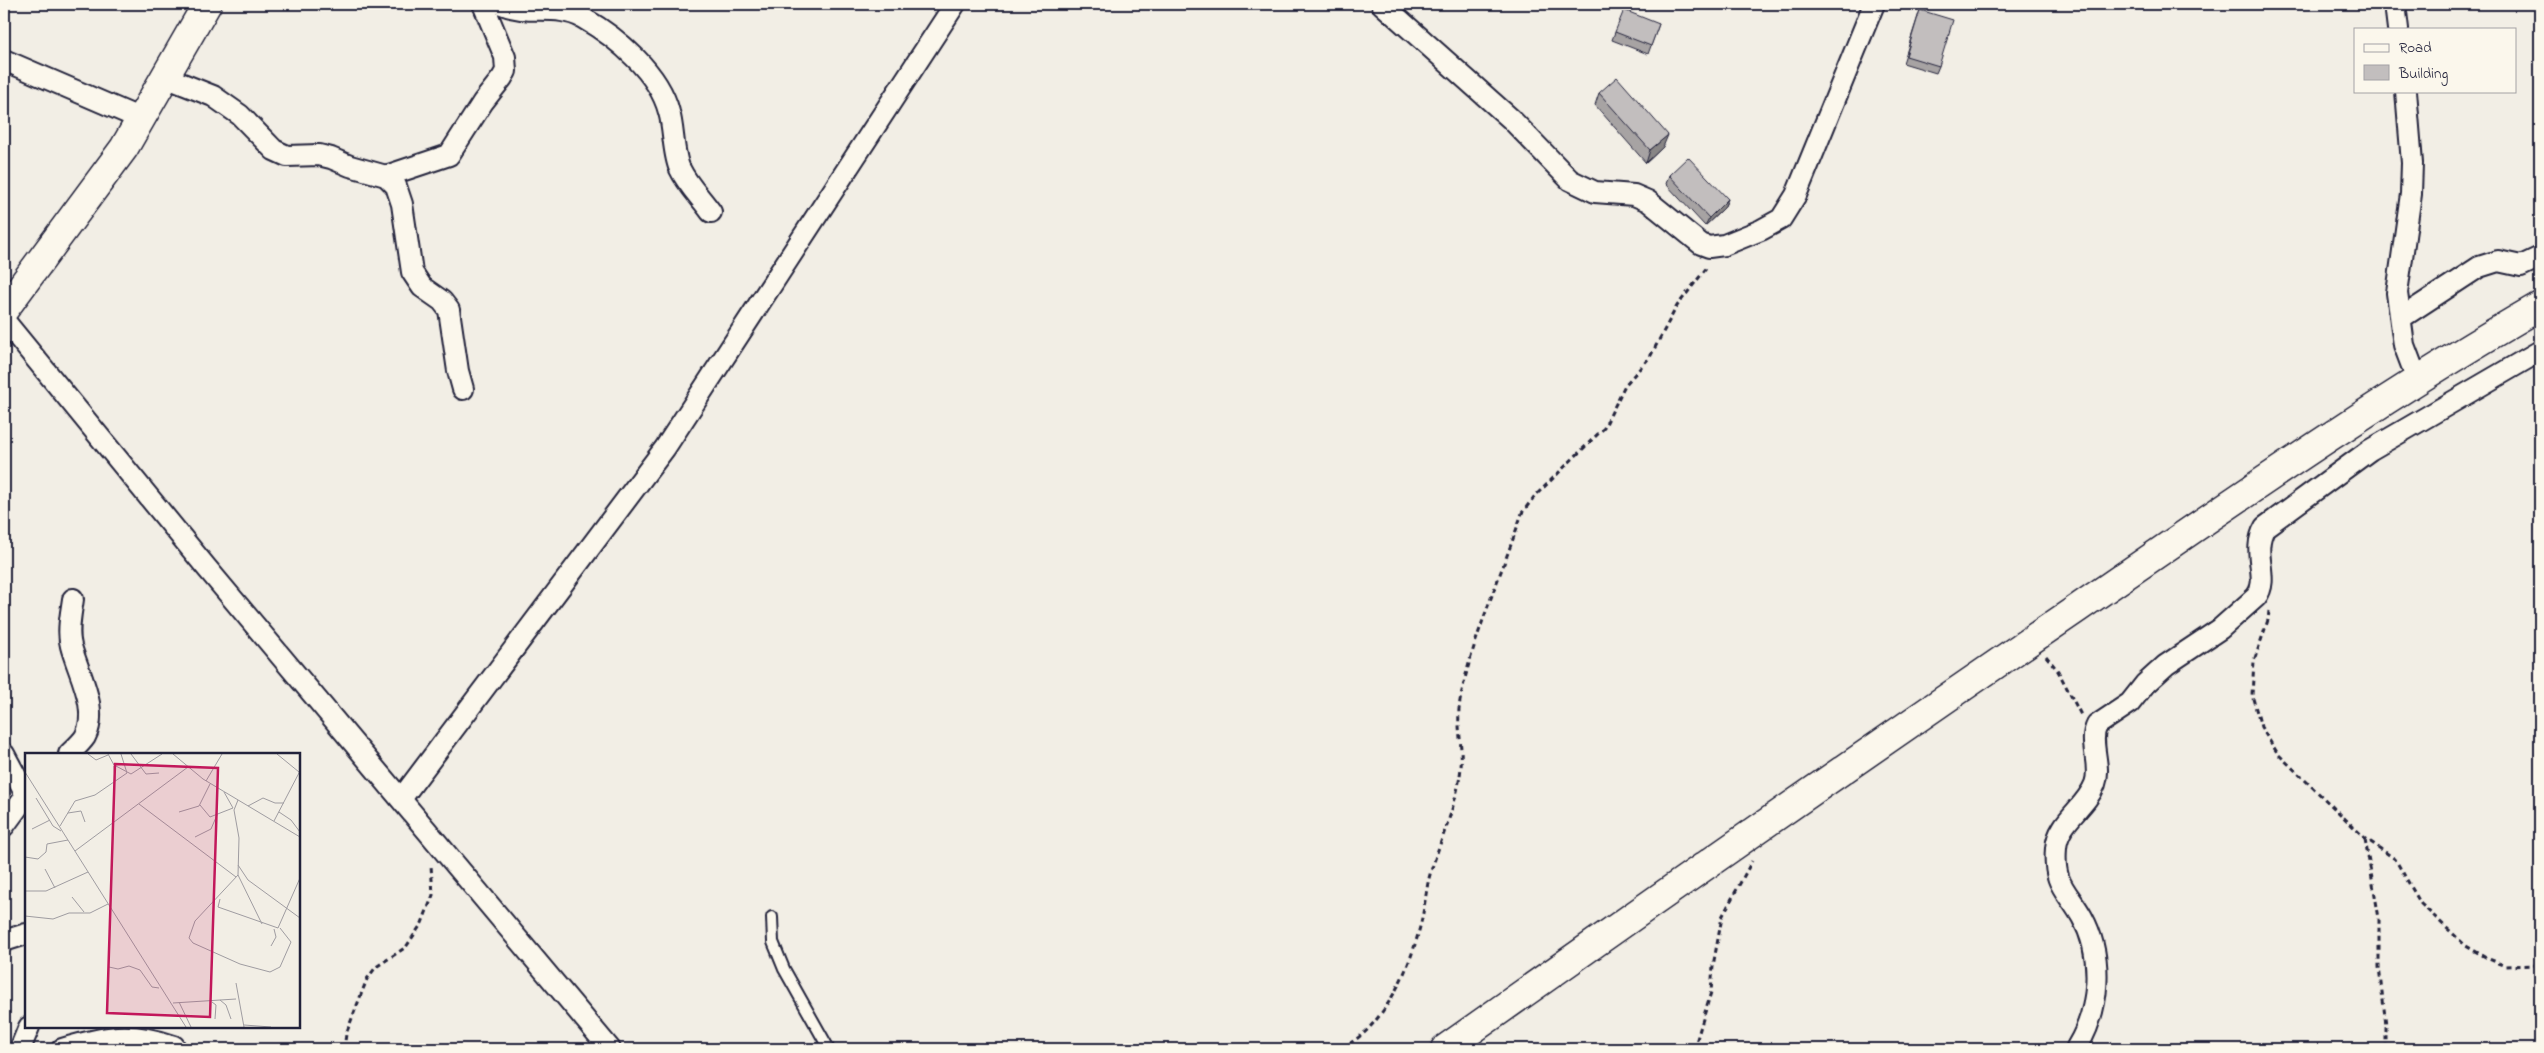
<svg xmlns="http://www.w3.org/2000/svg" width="2544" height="1053" viewBox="0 0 2544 1053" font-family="'Indie Flower',sans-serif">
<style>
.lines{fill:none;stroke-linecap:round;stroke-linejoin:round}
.service-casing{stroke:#22223b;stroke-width:14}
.minor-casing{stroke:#22223b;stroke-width:24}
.secondary-casing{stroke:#22223b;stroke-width:31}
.trunk-casing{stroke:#22223b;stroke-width:31}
.path{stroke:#22223b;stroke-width:3;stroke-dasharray:5 4;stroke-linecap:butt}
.service{stroke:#fbf7ec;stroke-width:10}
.minor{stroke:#fbf7ec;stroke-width:20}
.secondary{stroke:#fbf7ec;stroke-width:28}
.trunk{stroke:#fbf7ec;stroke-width:28}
.wall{fill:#a7a3a3;stroke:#22223b}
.shaded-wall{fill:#888585;stroke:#22223b}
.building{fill:#c2bebe;stroke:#22223b}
.inset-road{fill:none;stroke:#9f9ca1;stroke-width:1}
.view{fill:#c2185b;fill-opacity:0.15;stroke:#c2185b;stroke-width:2.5}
.inset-edge{fill:none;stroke:#22223b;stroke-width:2.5}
</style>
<rect width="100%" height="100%" fill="#f2eee5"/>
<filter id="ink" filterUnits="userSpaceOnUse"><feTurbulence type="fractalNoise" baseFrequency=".02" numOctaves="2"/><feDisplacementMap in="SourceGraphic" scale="10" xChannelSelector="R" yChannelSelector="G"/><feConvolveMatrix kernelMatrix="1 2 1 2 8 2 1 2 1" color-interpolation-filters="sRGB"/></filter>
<g filter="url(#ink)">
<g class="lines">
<defs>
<path id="service" d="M772 917 773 942 784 969 829 1049"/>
<g id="minor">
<path d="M502 4C529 16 556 3 583 18 618 38 659 73 669 112 674 128 673 155 680 169 687 184 701 198 711 212"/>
<path d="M1382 4 1511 119 1570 180 1595 192 1634 195 1648 201 1701 244 1709 247 1724 245 1761 230 1781 219 1796 195 1874 4"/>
<path d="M2395 4 2398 29"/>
<path d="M4 60 141 119"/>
<path d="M165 77 213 96 240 115 274 150 287 156 319 155 331 158 350 166 386 176 396 186 402 204 412 272 422 287 442 301 449 310 458 371 463 389"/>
<path d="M2406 91 2412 163 2411 194 2397 293 2404 345 2418 382"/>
<path d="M386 176 449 155 483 102 502 78 506 71 505 57 483 4"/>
<path d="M2401 318 2479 267 2498 261 2521 266 2540 257"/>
<path d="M4 320 206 567 610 1049"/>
<path d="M4 754 26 795"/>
<path d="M69 754C74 749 81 743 85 737 100 709 78 673 71 646 67 631 71 614 73 599"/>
<path d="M401 799 665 448 955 4"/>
<path d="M4 826 26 796"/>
<path d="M4 941 26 934"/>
<path d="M2077 1047C2100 1009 2104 957 2082 917 2066 889 2053 885 2056 848 2058 821 2086 808 2095 784 2102 765 2088 742 2097 725L2130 703 2145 684 2166 665 2220 629 2256 597C2271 578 2250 553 2265 527L2370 450 2540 351"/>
<path d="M20 1049 29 1027"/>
<path d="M62 1049C105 1036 130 1031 174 1046"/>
</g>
<path id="secondary" d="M4 310 124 148 207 4"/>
<path id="trunk" d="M1445 1049C1655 900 1866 753 2078 608 2228 505 2382 397 2540 306"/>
</defs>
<use href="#service" class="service-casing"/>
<use href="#minor" class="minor-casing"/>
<use href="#secondary" class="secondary-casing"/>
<use href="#trunk" class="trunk-casing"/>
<g class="path">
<path d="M2269 611 2268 620 2254 661 2252 695 2261 727 2278 754 2365 838 2395 859 2421 904 2466 946 2489 959 2506 966 2540 965"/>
<path d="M2046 656 2058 671 2081 715"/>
<path d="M2365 839 2379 918V967L2386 1025V1049"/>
<path d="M344 1049 346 1034 367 979 376 967 406 947 422 923 433 895 431 865"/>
<path d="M1342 1049C1350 1043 1361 1037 1369 1028 1397 998 1415 954 1423 913 1426 897 1427 881 1433 865 1443 833 1458 801 1461 767 1463 743 1455 722 1461 696 1474 633 1502 574 1522 513L1534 497 1604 428 1625 385 1650 357 1677 306 1708 266"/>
<path d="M1694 1049 1711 992 1713 966 1722 917 1752 861"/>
</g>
<use href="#service" class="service"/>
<use href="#minor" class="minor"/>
<use href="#secondary" class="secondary"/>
<use href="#trunk" class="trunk"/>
</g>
<g class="wall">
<path d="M1920 10 1939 66 1936 73 1903 63Z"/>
<path d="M1659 24 1648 54 1612 40 1615 32Z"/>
<path d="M1599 93 1663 147 1646 163 1595 105Z"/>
<path d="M1669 175 1728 199 1724 208 1705 226 1666 184Z"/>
</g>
<g class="shaded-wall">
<path d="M1668 135 1663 147 1646 163 1650 150Z"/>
<path d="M1728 199 1724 208 1705 226 1709 218Z"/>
</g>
<g class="building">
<path d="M1624 10 1659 24 1651 46 1615 32Z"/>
<path d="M1920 10 1953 20 1939 66 1906 56Z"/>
<path d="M1617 77 1668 135 1650 150 1599 93Z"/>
<path d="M1688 157 1728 199 1709 218 1669 175Z"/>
</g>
</g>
<g transform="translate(25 753)">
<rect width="275" height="275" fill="#f2eee5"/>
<path class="inset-road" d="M63 1 71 7 83 2M83 1 89 12 106 21 137 1M106 1 121 21 134 20M148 1 178 26 275 84M252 1 274 19M89 13 90 28M0 19 161 274M181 28 197 1M199 39 208 55M11 45 28 73 36 78M213 47 209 57 214 85 213 122 170 168 164 185 168 190 215 211 245 219 255 214 266 189 255 175M114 51 211 124M175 52 185 64 208 55M223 53 238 45 250 50H259M154 59 174 53 185 31M254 59 266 67 275 79M43 60 56 58 60 69M249 68 275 18M35 73 50 48 70 42 102 20 96 1M7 76 25 67M170 84 186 76 192 62M50 98 163 14M0 104 13 106 21 99 22 91 43 87M213 112 223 127 275 165M20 116 30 135M213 122 237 171M0 138H21L63 119M47 144 59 159M195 146 193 154 253 175 275 125M0 163 28 166 44 160H65L83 151M246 193 251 184 249 176M84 214 93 216 104 213 115 217 127 234 134 235M211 230 219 274M195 247 201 252 206 266M154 249 166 274M187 249 191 252 190 266M148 250 211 246M219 272 246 274"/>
<path class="view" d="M90 11 193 15 185 264 82 260Z"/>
<rect width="275" height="275" class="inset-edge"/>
</g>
<rect width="2544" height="1053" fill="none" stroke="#fbf7ec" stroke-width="20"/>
<rect x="10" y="10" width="2524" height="1033" fill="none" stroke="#22223b" stroke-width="2" filter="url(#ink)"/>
<rect x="2354" y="28" width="162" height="65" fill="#fbf7ec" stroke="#a4a2a5"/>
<rect x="2364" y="44" width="25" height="8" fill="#fbf7ec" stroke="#a4a2a5"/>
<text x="2399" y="52" font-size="15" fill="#22223b">Road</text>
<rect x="2364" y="65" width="25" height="15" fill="#c2bebe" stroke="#a4a2a5"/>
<text x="2399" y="78" font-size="15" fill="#22223b">Building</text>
</svg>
